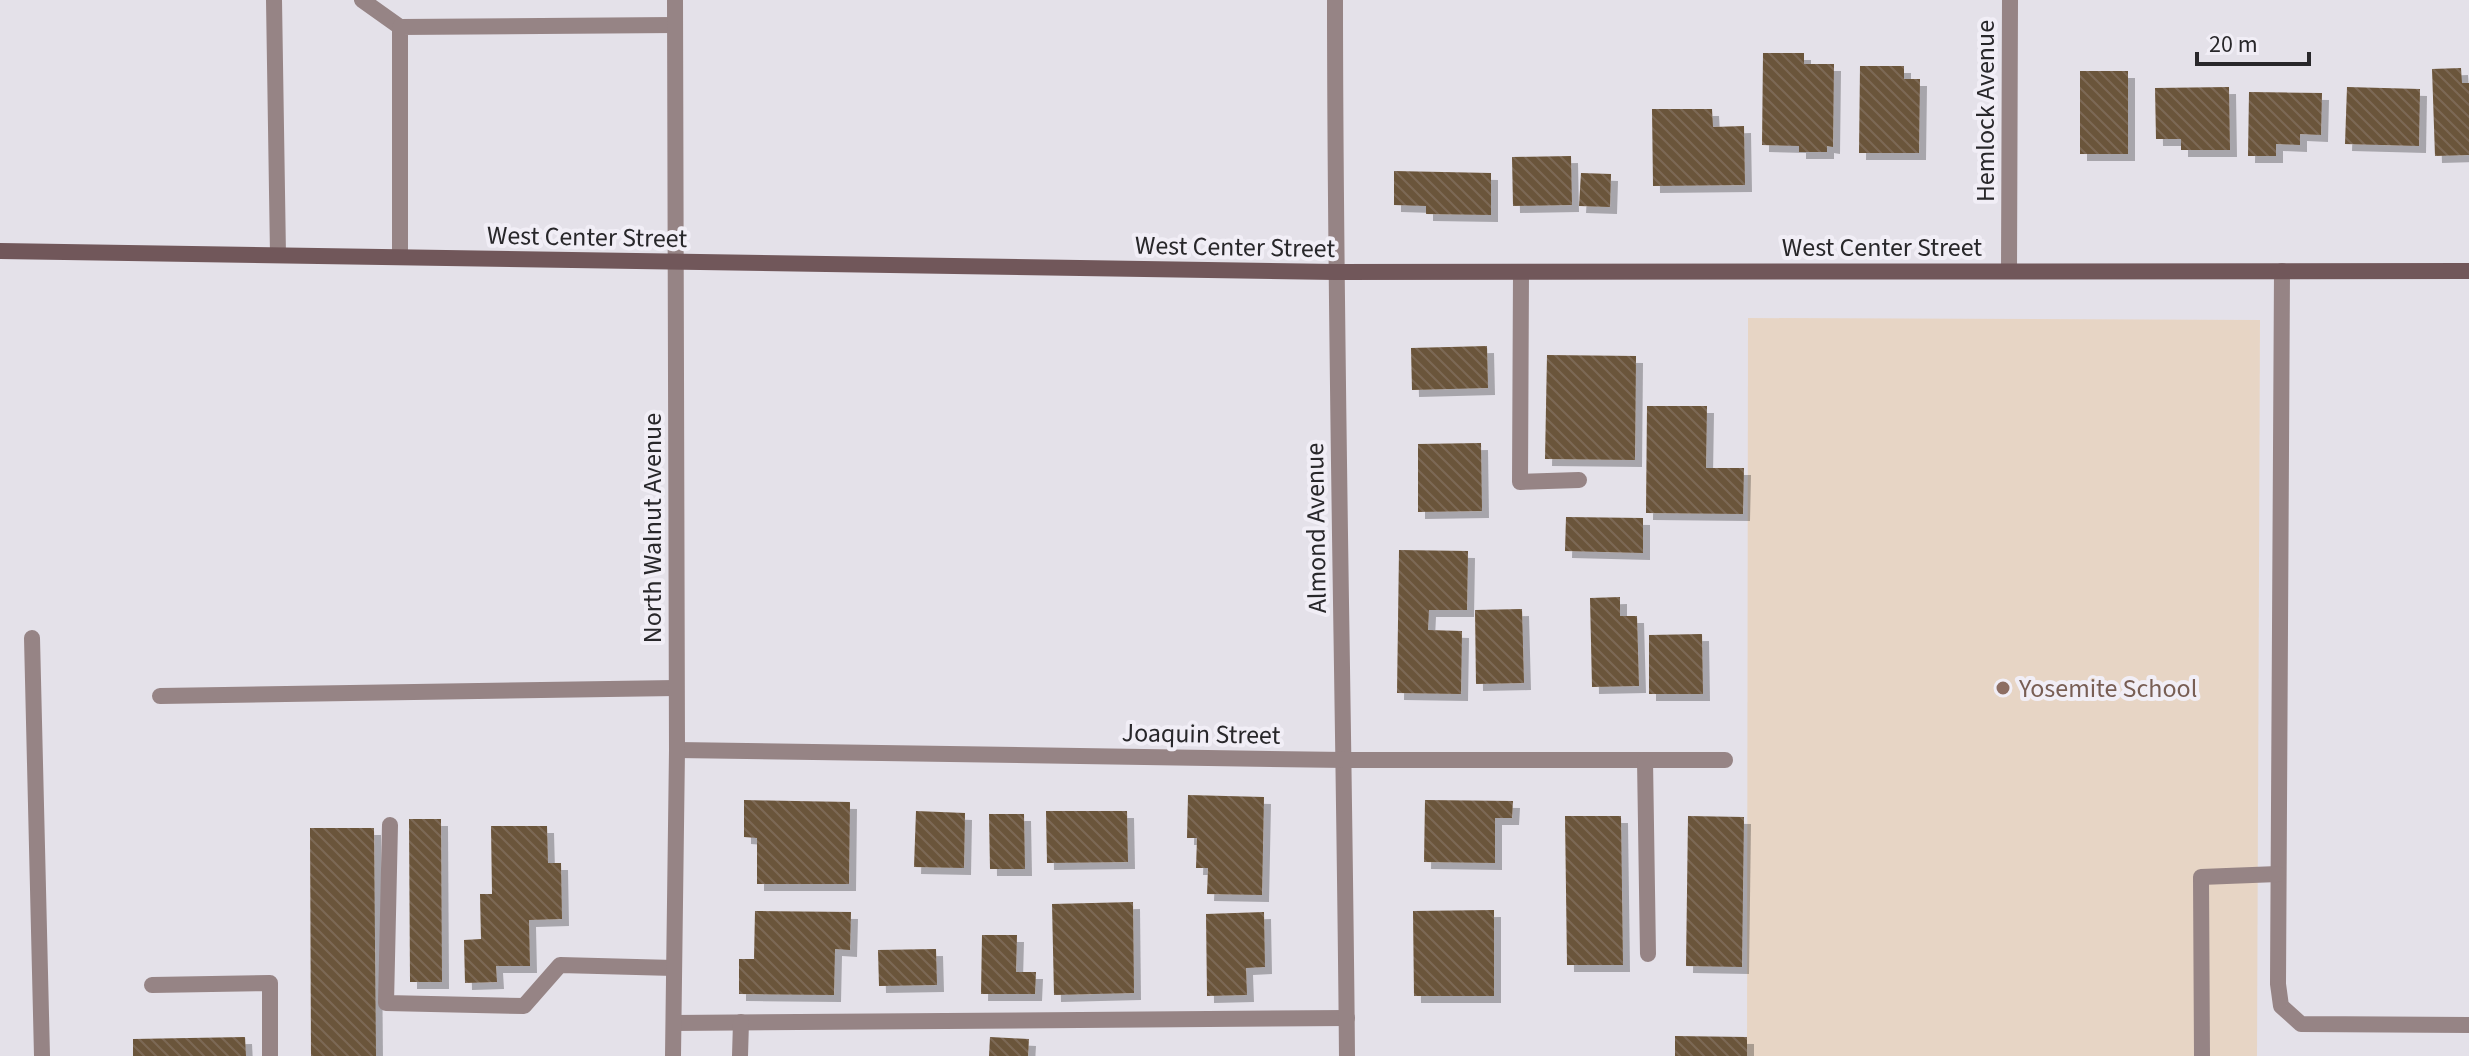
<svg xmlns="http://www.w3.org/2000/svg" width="2469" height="1056" viewBox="0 0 2469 1056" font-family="'Source Sans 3',sans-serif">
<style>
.education{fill:#e7d5c5}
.building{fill:url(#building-back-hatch);filter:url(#shadow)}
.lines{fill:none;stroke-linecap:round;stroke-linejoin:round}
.lane{stroke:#968485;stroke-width:16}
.street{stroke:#968485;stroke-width:16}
.secondary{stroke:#71575a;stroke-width:16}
.education-dot{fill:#8d6e63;stroke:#f1eef6;stroke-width:3}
.labels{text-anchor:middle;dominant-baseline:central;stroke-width:8;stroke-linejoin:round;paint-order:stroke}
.street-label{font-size:26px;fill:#28272a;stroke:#f1eef6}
.education-label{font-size:26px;fill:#785e54;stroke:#f1eef6;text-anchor:start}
</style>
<defs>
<pattern id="building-back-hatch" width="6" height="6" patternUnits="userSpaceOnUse" patternTransform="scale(2)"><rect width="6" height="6" fill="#6b543a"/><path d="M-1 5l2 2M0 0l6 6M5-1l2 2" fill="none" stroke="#7c6955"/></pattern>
<filter id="shadow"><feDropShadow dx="7" dy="7" stdDeviation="0" flood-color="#0004"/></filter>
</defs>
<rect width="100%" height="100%" fill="#e4e1e9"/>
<path class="education" d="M1748 318 2260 320 2257 1056H1747Z"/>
<g class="building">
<path d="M1763 53H1804V64H1834L1833 147 1827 146V152H1799V146L1762 145Z"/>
<path d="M1860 66H1904V79H1920L1919 153H1859Z"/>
<path d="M2461 68 2462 83H2469V155L2435 156 2432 69Z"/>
<rect x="2080" y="71" width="48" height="83"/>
<path d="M2229 87 2230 150H2181V139H2156L2155 88Z"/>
<path d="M2347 87 2420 89 2419 146 2345 144Z"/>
<path d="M2249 92 2322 93 2321 135 2300 134V145L2276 144V156H2248Z"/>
<path d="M1652 109H1712L1713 127 1744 126 1745 185 1653 186Z"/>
<path d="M1571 156 1572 205 1513 206 1512 157Z"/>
<path d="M1394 171 1491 173V215L1426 214V206L1394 205Z"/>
<path d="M1581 173 1611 174 1610 207 1579 206Z"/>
<path d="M1487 346 1488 388 1412 390 1411 348Z"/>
<path d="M1547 355 1636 356 1635 460 1545 459Z"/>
<path d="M1647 406H1707L1706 468H1744L1743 514 1646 513Z"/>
<path d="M1481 443 1482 511 1418 512V444Z"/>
<path d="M1566 517 1643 518V553L1565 551Z"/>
<path d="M1399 550 1468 551 1467 610H1429L1428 630 1462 631 1461 694 1397 693Z"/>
<path d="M1620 597V616H1637L1639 686 1592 687 1590 598Z"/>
<path d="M1522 609 1524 683 1476 684 1475 610Z"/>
<path d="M1702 634 1703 694H1649V635Z"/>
<path d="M1188 795 1264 797 1262 895 1207 894 1208 868H1196L1197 838H1187Z"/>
<path d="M744 800 850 802 849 884H757V838L744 837Z"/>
<path d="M1425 800 1513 801 1512 818H1495V863L1424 862Z"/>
<path d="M916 811 965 813 964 868 914 867Z"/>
<path d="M1046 811H1127L1128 862 1047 863Z"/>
<path d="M989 814H1024L1025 869H990Z"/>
<path d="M1565 816H1621L1623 965H1567Z"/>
<path d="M1688 816 1744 817 1742 967 1686 966Z"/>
<path d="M409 819H441L442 982H410Z"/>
<path d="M491 826H547L548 863H561L562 919 529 920 530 966H496L497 982 465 983 464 940 481 939 480 894H492Z"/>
<path d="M310 828H374L376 1056H311Z"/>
<path d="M1133 902 1134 993 1054 995 1052 904Z"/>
<path d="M1494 910V996H1414L1413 911Z"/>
<path d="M755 911 851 912 850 950 835 949 834 995 739 994V959H754Z"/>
<path d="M1264 912 1265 967 1246 968 1247 995 1207 996 1206 914Z"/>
<path d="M982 935H1017L1016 972H1036L1035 994H981Z"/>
<path d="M936 949 937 985 879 986 878 950Z"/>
<path d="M1675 1036 1747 1037V1056H1675Z"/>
<path d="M245 1037 246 1056H133V1039Z"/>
<path d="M990 1037 1029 1039 1028 1056H989Z"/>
</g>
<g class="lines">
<g class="lane">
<path d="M274 0 278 255"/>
<path d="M362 0 400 27"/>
<path d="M400 257V27L675 25"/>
<path d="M2282 271 2278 984 2281 1006 2301 1024 2469 1025"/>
<path d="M1521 272 1520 482 1579 480"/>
<path d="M32 638 42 1056"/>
<path d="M160 696 676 688"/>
<path d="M390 825 386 1003 524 1006 560 965 674 968"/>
<path d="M152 985 270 983V1056"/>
<path d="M674 1023 1347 1018"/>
<path d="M740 1056 741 1022"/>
<path d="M2202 1056 2201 877 2278 874"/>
</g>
<g class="street">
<path d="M1335 0C1335 352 1344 704 1347 1056"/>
<path d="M2009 271 2010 0"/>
<path d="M677 750 1345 760H1725"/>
<path d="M1645 760 1648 954"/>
<path d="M673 1056 677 750 675 0"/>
</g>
<path class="secondary" d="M0 251 1335 272 2469 271"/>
</g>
<circle class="education-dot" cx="2003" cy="688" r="8"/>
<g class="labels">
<g class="street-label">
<text transform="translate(1985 111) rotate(-90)">Hemlock Avenue</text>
<text transform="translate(587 237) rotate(1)">West Center Street</text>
<text transform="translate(1235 247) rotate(1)">West Center Street</text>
<text x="1882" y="247">West Center Street</text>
<text transform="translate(652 528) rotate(-90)">North Walnut Avenue</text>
<text transform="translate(1316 528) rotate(-91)">Almond Avenue</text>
<text transform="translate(1201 734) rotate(1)">Joaquin Street</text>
</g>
<g class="education-label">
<text x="2019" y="688">Yosemite School</text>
</g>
</g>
<path d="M2197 52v12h112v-12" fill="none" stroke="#28272a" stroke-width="4"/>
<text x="2209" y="52" font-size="24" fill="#28272a" stroke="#f1eef6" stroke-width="6" paint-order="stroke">20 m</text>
</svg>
